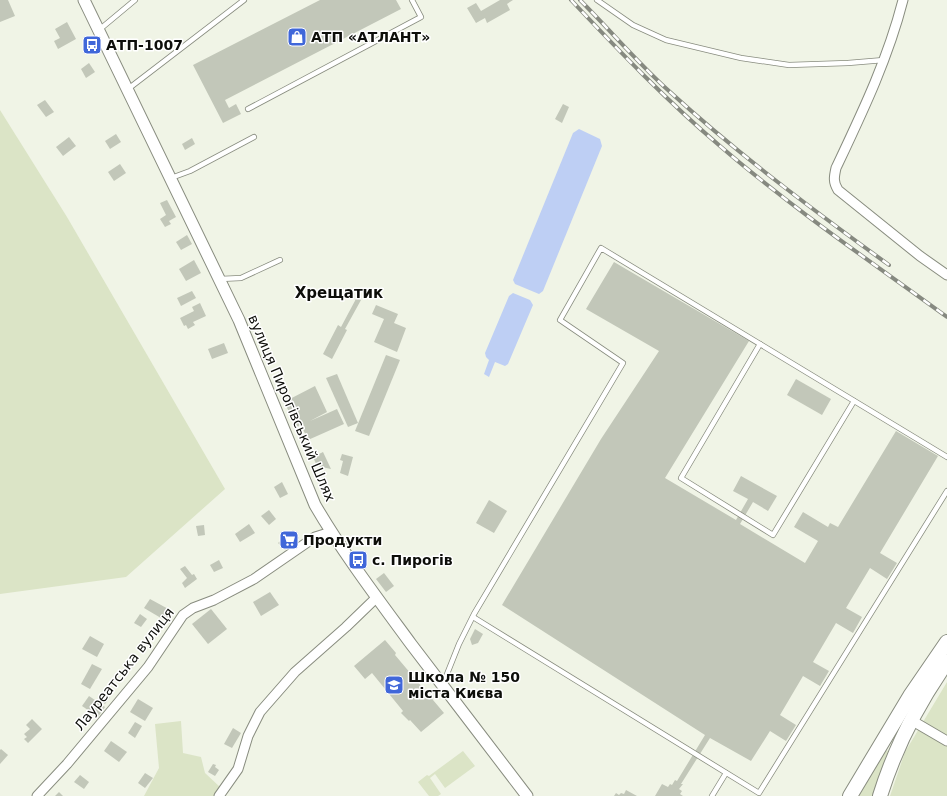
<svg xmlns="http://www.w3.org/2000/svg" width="947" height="796" viewBox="0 0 947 796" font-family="'DejaVu Sans',sans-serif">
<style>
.green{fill:#dbe4c6}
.water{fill:#becff4}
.building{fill:#c2c7b9}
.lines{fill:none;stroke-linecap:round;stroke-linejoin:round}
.service-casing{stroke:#888c7f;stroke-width:6}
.minor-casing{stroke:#888c7f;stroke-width:11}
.tertiary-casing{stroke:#888c7f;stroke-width:13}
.trunk-casing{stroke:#888c7f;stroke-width:16}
.service{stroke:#fff;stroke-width:4.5}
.minor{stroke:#fff;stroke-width:9}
.tertiary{stroke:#fff;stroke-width:11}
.trunk{stroke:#fff;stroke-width:14}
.rail-casing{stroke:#868980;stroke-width:4}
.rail{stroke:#fff;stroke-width:2.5;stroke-dasharray:8;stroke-linecap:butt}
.labels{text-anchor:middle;stroke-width:3;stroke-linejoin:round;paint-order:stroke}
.poi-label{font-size:14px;font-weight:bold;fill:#0d0e0a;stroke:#fff;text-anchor:start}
.street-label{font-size:14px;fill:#0d0e0a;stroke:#fff}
.neighbourhood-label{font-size:15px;font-weight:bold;fill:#0d0e0a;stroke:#fff}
</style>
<rect width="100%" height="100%" fill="#f0f4e6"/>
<g class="green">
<path d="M0,110l67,107 158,272 -99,88 -126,17z"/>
<path d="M947,682v114h-57l15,-44z"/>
<path d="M181,721l2,32 18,4 4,16 16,15 -6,8h-71l15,-28 -4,-44z"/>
<path d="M886,750l2,1 -16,45h-13z"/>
<path d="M463,751l12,15 -30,22 -10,-14 -5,4 11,16 -3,2h-9l-11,-14 9,-7 2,1z"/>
</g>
<g class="water">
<path d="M579,129l21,10 2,7 -59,145 -4,3 -24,-10 -2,-4 60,-147z"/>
<path d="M513,293l17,7 3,5 -25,59 -3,2 -10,-4 -6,15 -5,-3 5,-14 -3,-3 -1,-4 24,-57z"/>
</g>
<g class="building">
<path d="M0,0h8l7,16 -15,6z"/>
<path d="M320,0h76l5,9 -176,91 4,8 7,-4 5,10 -18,9 -30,-58z"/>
<path d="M500,0h13l-6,4 3,6 -23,13 -2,-5 -9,5 -9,-15 9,-5 5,8z"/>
<path d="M67,22l9,17 -18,10 -4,-8 6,-3 -5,-9z"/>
<path d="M89,63l6,9 -9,6 -5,-9z"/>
<path d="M45,100l9,12 -8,5 -9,-12z"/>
<path d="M563,104l6,3 -7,16 -7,-4z"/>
<path d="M116,134l5,8 -11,7 -5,-8z"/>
<path d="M69,137l7,9 -13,10 -7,-9z"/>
<path d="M192,138l3,6 -10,6 -3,-6z"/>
<path d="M120,164l6,9 -12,8 -6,-9z"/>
<path d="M167,200l9,17 -7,4 2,3 -6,3 -5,-8 6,-4 -6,-12z"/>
<path d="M187,235l5,9 -11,6 -5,-8z"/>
<path d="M194,260l7,13 -15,8 -7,-12z"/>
<path d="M614,262l135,79 -84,137 71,42 12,-21 -15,-8 8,-15 36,20 -9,15 -15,-9 -13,22 65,39 13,-22 -24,-14 9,-15 25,15 2,-4 8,4 58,-96 42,25 -58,97 17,10 -10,16 -17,-11 -24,40 16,9 -9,16 -17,-10 -23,39 16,9 -9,15 -17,-10 -23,39 16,10 -10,16 -16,-10 -19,30 -41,-23 -29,46h2l-4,5 3,2 -2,3 3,2h-28l7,-12 6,3 2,-3 2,1 3,-5 2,1 28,-46 -203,-130 99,-166 58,-88 -73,-42z"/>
<path d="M192,291l4,7 -15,8 -4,-8z"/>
<path d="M357,297l4,3 -16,29 2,1 -15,29 -9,-5 15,-29 3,2z"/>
<path d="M200,303l6,13 -13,6 2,3 -7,4 -2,-4 -2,1 -4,-8 14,-7 -2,-4z"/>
<path d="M376,305l22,9 -4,9 12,5 -9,24 -23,-10 10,-23 -12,-5z"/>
<path d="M224,343l4,10 -16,6 -4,-10z"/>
<path d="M386,355l14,5 -31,76 -14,-5z"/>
<path d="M337,374l21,49 -10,4 -22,-49z"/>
<path d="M796,379l35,20 -9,16 -35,-20z"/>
<path d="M315,386l12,26 -17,9 27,-12 7,15 -36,16 -7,-15 -4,2 -13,-25z"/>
<path d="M323,452l8,17 -14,-3 -4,-9z"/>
<path d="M342,454l11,3 -5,19 -8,-3 3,-12 -3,-1z"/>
<path d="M282,482l6,12 -8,4 -6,-11z"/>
<path d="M489,500l18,11 -13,22 -18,-10z"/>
<path d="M269,510l7,9 -7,6 -8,-9z"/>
<path d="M249,524l6,9 -15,9 -5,-8z"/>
<path d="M204,525l1,10 -7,1 -2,-10z"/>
<path d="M293,530l6,8 -14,12 -7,-7z"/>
<path d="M219,560l4,8 -9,4 -4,-7z"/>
<path d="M185,566l7,9 2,-1 3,5 -12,9 -3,-5 5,-5 -7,-9z"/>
<path d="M384,573l10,13 -8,6 -10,-13z"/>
<path d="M270,592l9,13 -18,11 -8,-14z"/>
<path d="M150,599l22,12 -6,10 -22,-13z"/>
<path d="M211,609l16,20 -19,15 -16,-20z"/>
<path d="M140,614l7,5 -6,8 -7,-4z"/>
<path d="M475,629l8,5 -5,9 -6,2 -2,-6z"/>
<path d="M90,636l14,8 -7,13 -15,-8z"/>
<path d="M385,640l11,13 -1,2 49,58 -23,19 -11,-12 -1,1 -8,-8 2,-2 -31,-38 -7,6 -11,-13z"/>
<path d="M92,664l10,5 -12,20 -9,-5z"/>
<path d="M103,692l7,5 -5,7 -7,-5z"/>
<path d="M89,696l16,11 -7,10 -16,-11z"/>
<path d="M138,699l15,9 -8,13 -15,-9z"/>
<path d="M32,719l10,10 -14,14 -4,-4 3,-2 -3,-3 6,-5 -4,-4z"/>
<path d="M135,722l7,4 -7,12 -7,-5z"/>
<path d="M233,728l8,5 -9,15 -8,-4z"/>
<path d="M111,741l16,11 -8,10 -15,-11z"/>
<path d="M1,749l7,6 -8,9v-14z"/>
<path d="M213,764l3,1 -1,2 4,3 -4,6 -7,-4z"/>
<path d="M145,773l8,5 -8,10 -7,-5z"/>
<path d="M80,775l9,7 -5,7 -10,-7z"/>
<path d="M626,790l11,6h-23l2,-3 3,2 2,-2 3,1z"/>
<path d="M59,792l4,4h-8z"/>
</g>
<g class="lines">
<defs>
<g id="service">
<path d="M597,0l36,25 33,15 75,18 48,7 59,-2 36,-3"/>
<path d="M99,30l36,-30"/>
<path d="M128,89l116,-89"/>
<path d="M248,109l173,-92 -9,-17"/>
<path d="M171,178l19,-7 64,-34"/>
<path d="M220,279l21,-1 39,-18"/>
<path d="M760,344l-79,134 92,57 81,-134"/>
<path d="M473,617l286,176 188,-302"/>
<path d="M443,684l16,-40 15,-30 149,-251 -63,-43 41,-72 346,209"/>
<path d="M712,796l14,-23"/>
</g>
<g id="minor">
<path d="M903,0c-15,59 -41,113 -67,168 -2,9 -3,14 2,22l82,66 27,19"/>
<path d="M911,720l36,21"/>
<path d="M37,796l30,-32 81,-97 35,-52 10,-7 21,-8 40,-21 61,-42 16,-5"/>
<path d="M219,796l19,-27 10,-33 12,-24 35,-40 51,-45 30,-29"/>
</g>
<path id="tertiary" d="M84,0l155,320 76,185c28,48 63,94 96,139 39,51 77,101 116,152"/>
<g id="trunk">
<path d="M850,796l60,-100 37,-54"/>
<path d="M880,796c15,-48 38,-93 67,-134"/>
</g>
</defs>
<use href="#service" class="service-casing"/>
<use href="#minor" class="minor-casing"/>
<use href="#tertiary" class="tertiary-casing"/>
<use href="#trunk" class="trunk-casing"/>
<use href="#service" class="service"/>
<use href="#minor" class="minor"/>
<use href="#tertiary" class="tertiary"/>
<use href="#trunk" class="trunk"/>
<defs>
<g id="rail">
<path d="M571,0c48,51 96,101 149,146 72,62 150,115 227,171"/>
<path d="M580,0c30,30 58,63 89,91 69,63 144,119 220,174"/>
</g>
</defs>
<use href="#rail" class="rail-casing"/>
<use href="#rail" class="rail"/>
</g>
<defs>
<symbol id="shop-square" viewBox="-11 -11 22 22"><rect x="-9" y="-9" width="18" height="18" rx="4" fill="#4067d9" stroke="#fff"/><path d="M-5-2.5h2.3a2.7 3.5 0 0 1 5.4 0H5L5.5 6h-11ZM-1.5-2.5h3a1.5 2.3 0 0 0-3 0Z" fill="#fff"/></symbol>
<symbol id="bus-square" viewBox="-11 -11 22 22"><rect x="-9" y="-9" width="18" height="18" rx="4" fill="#4067d9" stroke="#fff"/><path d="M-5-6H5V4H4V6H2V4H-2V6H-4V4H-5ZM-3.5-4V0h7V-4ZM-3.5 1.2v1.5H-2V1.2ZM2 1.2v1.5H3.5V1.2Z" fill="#fff"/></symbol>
<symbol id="supermarket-square" viewBox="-11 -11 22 22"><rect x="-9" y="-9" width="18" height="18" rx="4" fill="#4067d9" stroke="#fff"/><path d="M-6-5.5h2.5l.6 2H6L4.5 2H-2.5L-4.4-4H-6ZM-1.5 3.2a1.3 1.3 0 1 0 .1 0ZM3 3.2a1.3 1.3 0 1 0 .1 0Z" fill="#fff"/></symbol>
<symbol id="school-square" viewBox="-11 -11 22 22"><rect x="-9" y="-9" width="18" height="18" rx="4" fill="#4067d9" stroke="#fff"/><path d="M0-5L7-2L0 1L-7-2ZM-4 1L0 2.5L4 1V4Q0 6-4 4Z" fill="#fff"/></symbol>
</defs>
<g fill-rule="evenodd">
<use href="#shop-square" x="286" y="26" width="22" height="22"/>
<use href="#bus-square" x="81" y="34" width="22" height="22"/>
<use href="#supermarket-square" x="278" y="529" width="22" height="22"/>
<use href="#bus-square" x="347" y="549" width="22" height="22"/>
<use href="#school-square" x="383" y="674" width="22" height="22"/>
</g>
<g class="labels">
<g class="poi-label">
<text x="311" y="42">АТП «АТЛАНТ»</text>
<text x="106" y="50">АТП-1007</text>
<text x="303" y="545">Продукти</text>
<text x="372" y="565">с. Пирогів</text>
<text x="408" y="682">Школа № 150<tspan x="408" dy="16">міста Києва</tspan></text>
</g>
<g class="street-label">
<text transform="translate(292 408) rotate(67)" y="5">вулиця Пирогівський Шлях</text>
<text transform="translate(124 669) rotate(-52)" y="5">Лауреатська вулиця</text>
</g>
<g class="neighbourhood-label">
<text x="339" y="298">Хрещатик</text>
</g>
</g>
</svg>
